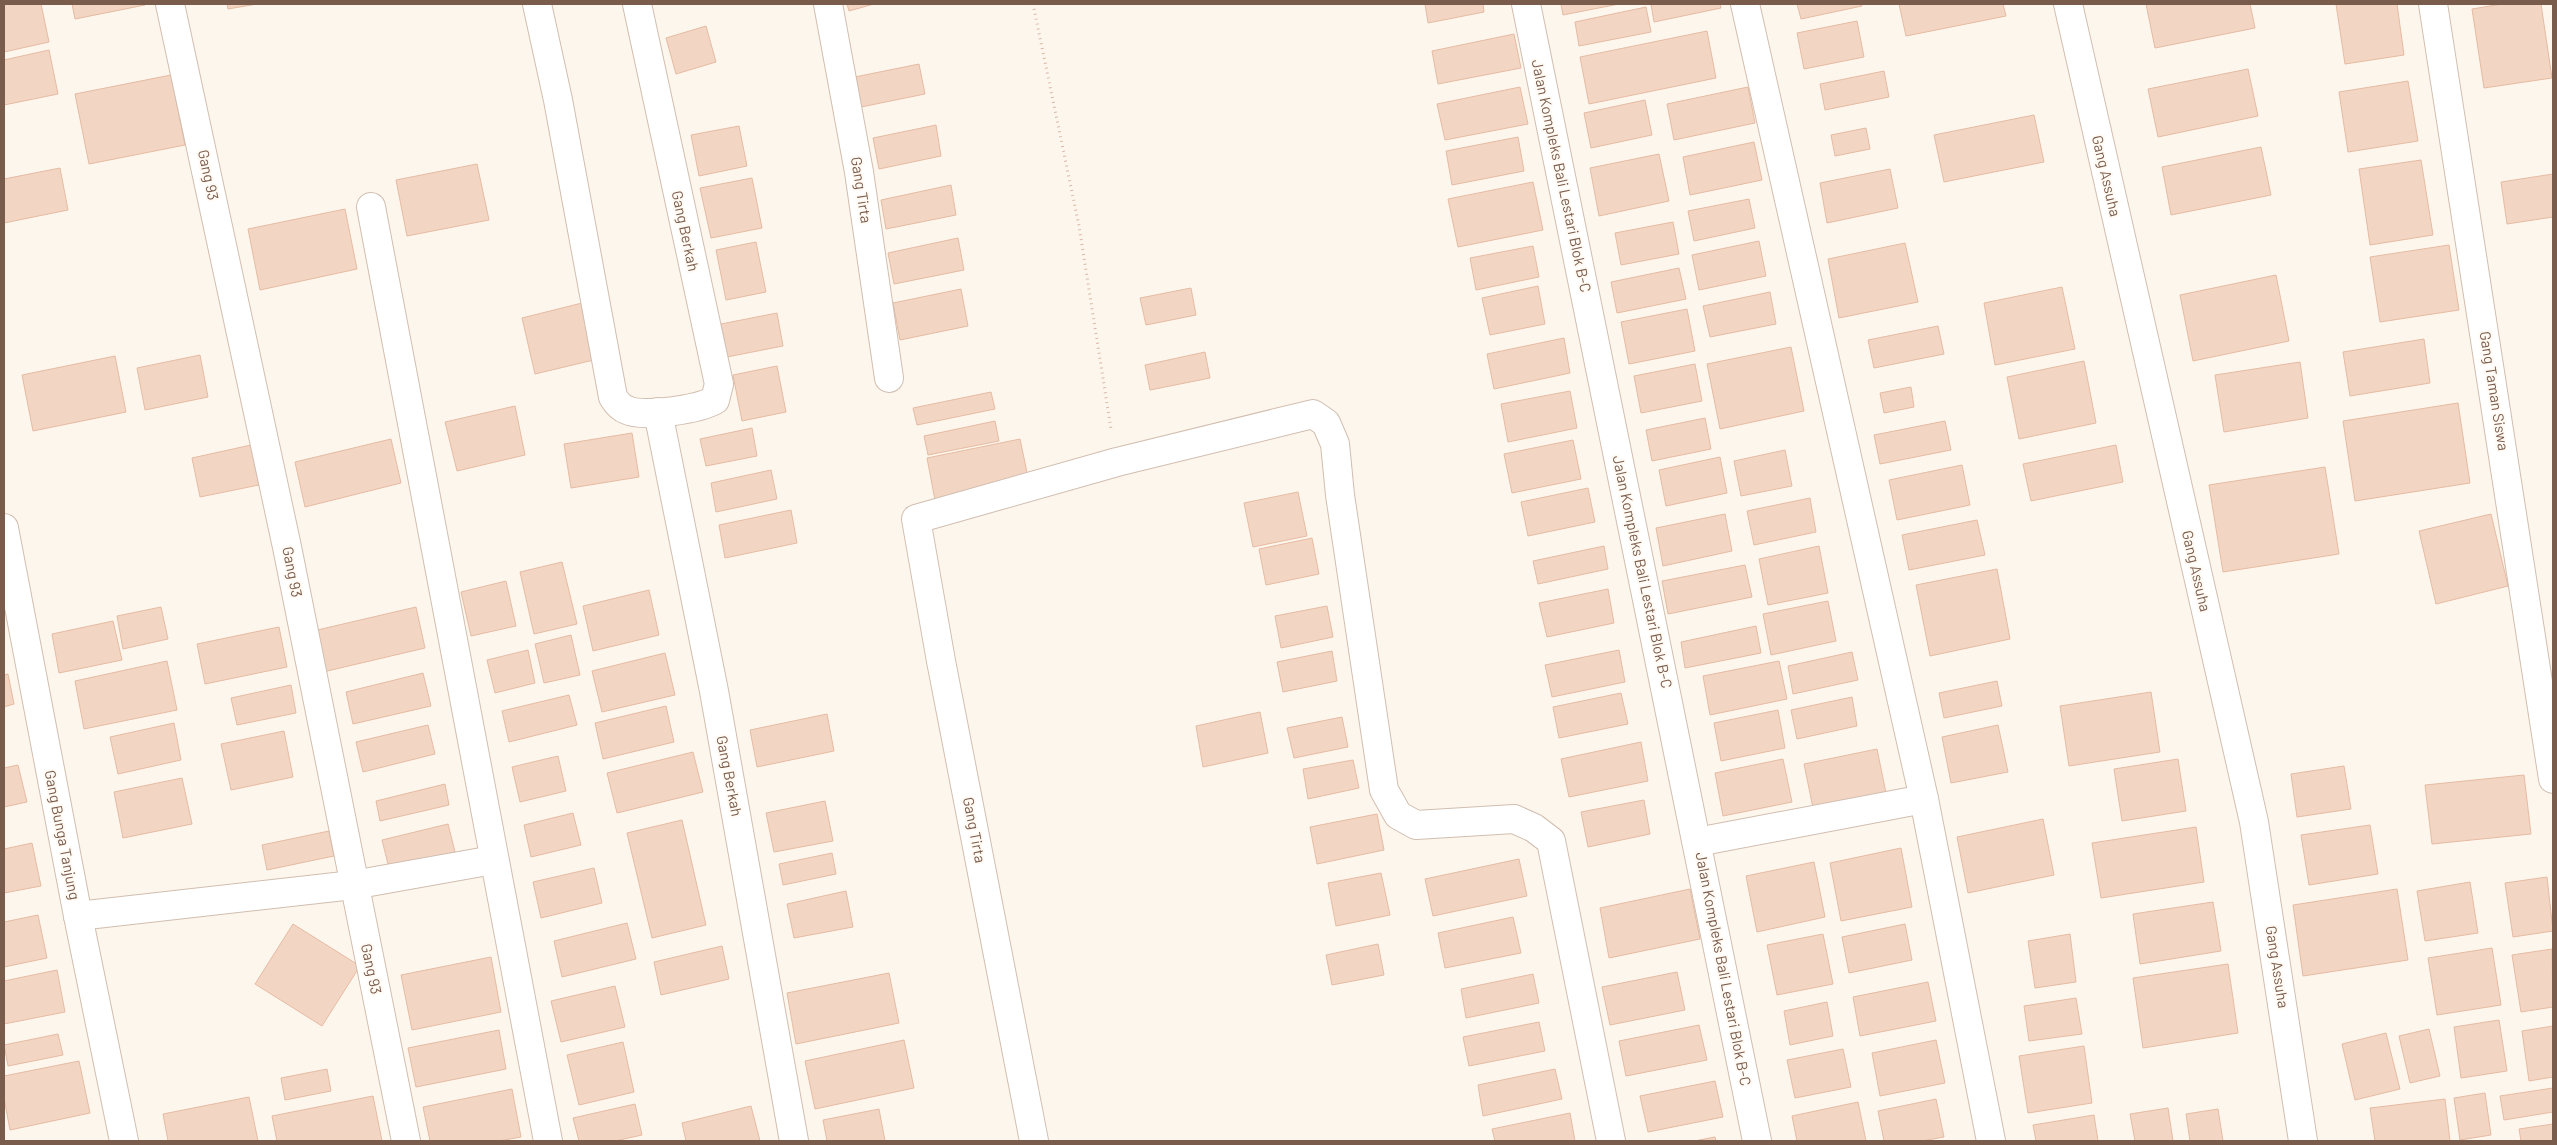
<svg xmlns="http://www.w3.org/2000/svg" width="2557" height="1145" viewBox="0 0 2557 1145" font-family="Barlow,sans-serif">
<style>
.building{fill:#f3d5c3;stroke:#e6bba3}
.lines{fill:none;stroke-linecap:round;stroke-linejoin:round}
.minor-casing{stroke:#d1beb0;stroke-width:30}
.path{stroke:#d9b8a5;stroke-width:3;stroke-dasharray:1 4;stroke-linecap:butt}
.minor{stroke:#fff;stroke-width:28}
.labels{text-anchor:middle;stroke-width:4;stroke-linejoin:round;paint-order:stroke}
.street-label{font-size:15px;fill:#7a5c4d;stroke:#fffaf3}
</style>
<rect width="100%" height="100%" fill="#fdf6ec"/>
<g class="building">
<path d="M4,4h37l8,38 -45,10z"/>
<path d="M72,4h73v1l-70,14z"/>
<path d="M227,4h30l-29,5z"/>
<path d="M847,4h27l-25,7z"/>
<path d="M1425,4h58l1,8 -56,11z"/>
<path d="M1561,4h58l-56,11z"/>
<path d="M1651,4h69l1,4 -67,14z"/>
<path d="M1797,4h64l1,2 -61,13z"/>
<path d="M1899,4h104l3,12 -100,20z"/>
<path d="M2146,4h104l5,24 -100,20z"/>
<path d="M2336,4h61l7,51 -59,9z"/>
<path d="M2502,4h39l11,74 -68,10 -12,-79z"/>
<path d="M1646,7l5,25 -72,14 -4,-24z"/>
<path d="M1857,21l7,36 -60,12 -7,-36z"/>
<path d="M706,26l10,36 -40,12 -10,-36z"/>
<path d="M1707,31l9,47 -127,26 -9,-47z"/>
<path d="M1514,34l7,34 -83,16 -6,-33z"/>
<path d="M49,50l9,44 -54,11v-45z"/>
<path d="M919,64l6,30 -69,14 -6,-30z"/>
<path d="M2248,69l10,47 -100,21 -10,-48z"/>
<path d="M1884,71l5,26 -64,13 -5,-26z"/>
<path d="M171,75l14,70 -96,19 -14,-70z"/>
<path d="M2408,81l10,60 -70,11 -9,-60z"/>
<path d="M1520,87l8,37 -83,16 -8,-36z"/>
<path d="M1748,87l7,36 -81,17 -7,-36z"/>
<path d="M1645,100l7,35 -61,13 -7,-35z"/>
<path d="M2034,115l10,47 -100,20 -10,-47z"/>
<path d="M936,125l5,31 -62,13 -6,-31z"/>
<path d="M739,126l8,40 -48,10 -8,-41z"/>
<path d="M1866,128l4,21 -35,7 -4,-21z"/>
<path d="M1518,137l6,34 -72,14 -6,-34z"/>
<path d="M1754,142l8,38 -72,15 -7,-38z"/>
<path d="M2261,147l10,48 -100,20 -9,-48z"/>
<path d="M1659,154l10,47 -70,15 -9,-48z"/>
<path d="M2421,160l12,75 -63,10 -11,-76z"/>
<path d="M477,164l12,56 -82,16 -11,-56z"/>
<path d="M60,168l8,42 -64,13v-44z"/>
<path d="M1890,169l8,39 -71,15 -7,-40z"/>
<path d="M2553,174v43l-46,7 -6,-42z"/>
<path d="M752,178l10,50 -51,10 -11,-50z"/>
<path d="M1533,182l10,48 -85,17 -10,-48z"/>
<path d="M951,185l5,30 -70,14 -5,-29z"/>
<path d="M1749,199l6,29 -61,13 -6,-30z"/>
<path d="M345,209l12,60 -97,21 -12,-61z"/>
<path d="M1673,222l6,32 -58,11 -6,-32z"/>
<path d="M958,238l6,32 -70,14 -6,-31z"/>
<path d="M1759,241l7,35 -67,14 -7,-35z"/>
<path d="M756,242l10,50 -40,8 -10,-50z"/>
<path d="M1905,243l13,59 -79,16 -11,-59z"/>
<path d="M2449,245l10,65 -79,12 -10,-65z"/>
<path d="M1533,246l6,31 -63,13 -6,-32z"/>
<path d="M1679,268l7,31 -69,14 -6,-31z"/>
<path d="M2276,275l13,66 -96,20 -13,-66z"/>
<path d="M1538,286l7,38 -55,11 -8,-37z"/>
<path d="M2062,287l13,62 -80,16 -11,-62z"/>
<path d="M1191,288l5,27 -50,10 -6,-27z"/>
<path d="M961,289l7,37 -68,14 -7,-37z"/>
<path d="M1770,292l6,32 -66,13 -7,-31z"/>
<path d="M590,301l12,57 -67,16 -13,-56z"/>
<path d="M1687,309l8,42 -66,13 -8,-42z"/>
<path d="M777,313l6,33 -56,11 -6,-33z"/>
<path d="M1938,326l6,28 -70,14 -6,-28z"/>
<path d="M1564,338l6,35 -76,16 -7,-35z"/>
<path d="M2424,339l6,44 -80,13 -7,-44z"/>
<path d="M1791,347l13,64 -84,18 -13,-65z"/>
<path d="M1205,352l5,26 -60,12 -5,-25z"/>
<path d="M200,355l8,42 -63,13 -8,-42z"/>
<path d="M115,356l11,56 -93,19 -11,-56z"/>
<path d="M2084,361l12,62 -77,16 -12,-62z"/>
<path d="M2300,362l8,56 -84,14 -9,-57z"/>
<path d="M1695,364l7,37 -61,12 -7,-37z"/>
<path d="M777,366l9,46 -44,9 -9,-46z"/>
<path d="M1911,387l3,20 -30,6 -4,-20z"/>
<path d="M1570,391l7,37 -69,14 -7,-38z"/>
<path d="M991,392l4,17 -78,16 -4,-17z"/>
<path d="M2458,403l12,80 -115,18 -12,-80z"/>
<path d="M515,406l10,49 -68,16 -12,-49z"/>
<path d="M1705,418l6,31 -59,12 -6,-31z"/>
<path d="M995,421l4,20 -71,14 -4,-19z"/>
<path d="M1945,421l6,29 -71,14 -6,-29z"/>
<path d="M752,428l5,28 -51,10 -6,-27z"/>
<path d="M632,433l7,44 -68,11 -7,-44z"/>
<path d="M391,439l10,44 -96,24 -10,-45z"/>
<path d="M1020,439l9,43 -94,18 -8,-42z"/>
<path d="M1573,440l8,39 -69,14 -8,-39z"/>
<path d="M251,445l8,40 -59,12 -8,-39z"/>
<path d="M2116,445l7,37 -92,19 -8,-37z"/>
<path d="M1785,450l7,36 -51,10 -7,-35z"/>
<path d="M1720,457l7,36 -61,13 -7,-36z"/>
<path d="M1962,465l8,40 -73,15 -8,-40z"/>
<path d="M2325,467l14,87 -116,18 -14,-87z"/>
<path d="M771,470l6,29 -61,13 -5,-29z"/>
<path d="M1588,488l7,34 -67,14 -7,-34z"/>
<path d="M1298,492l9,44 -54,11 -9,-44z"/>
<path d="M1810,498l6,34 -62,13 -7,-34z"/>
<path d="M791,510l6,33 -72,15 -6,-33z"/>
<path d="M1725,514l7,37 -69,15 -7,-38z"/>
<path d="M2491,514l17,72 -72,18 -17,-73z"/>
<path d="M1977,520l8,35 -76,15 -7,-35z"/>
<path d="M1312,538l7,36 -53,11 -7,-36z"/>
<path d="M1604,546l4,23 -70,15 -5,-23z"/>
<path d="M1819,546l9,47 -60,12 -9,-46z"/>
<path d="M562,562l15,62 -43,10 -14,-62z"/>
<path d="M1745,565l7,32 -84,17 -6,-33z"/>
<path d="M1997,569l13,70 -80,17 -14,-71z"/>
<path d="M506,581l10,45 -45,10 -10,-44z"/>
<path d="M1608,589l6,34 -67,14 -8,-34z"/>
<path d="M649,590l10,45 -66,16 -10,-45z"/>
<path d="M1828,601l8,40 -65,14 -8,-41z"/>
<path d="M1327,606l6,31 -52,11 -6,-32z"/>
<path d="M161,607l7,32 -45,10 -6,-33z"/>
<path d="M416,607l9,41 -102,24 -10,-41z"/>
<path d="M113,621l9,39 -63,13 -7,-39z"/>
<path d="M1756,626l5,27 -76,15 -4,-26z"/>
<path d="M279,627l8,40 -82,17 -8,-40z"/>
<path d="M571,635l9,40 -36,8 -9,-39z"/>
<path d="M528,650l7,33 -40,10 -8,-33z"/>
<path d="M1619,650l6,32 -73,15 -7,-32z"/>
<path d="M1332,651l5,30 -54,11 -6,-30z"/>
<path d="M1852,652l6,28 -65,14 -5,-28z"/>
<path d="M665,653l10,42 -73,17 -10,-41z"/>
<path d="M167,661l10,49 -93,19 -9,-48z"/>
<path d="M1779,661l8,38 -77,16 -7,-39z"/>
<path d="M423,673l8,33 -78,18 -7,-32z"/>
<path d="M8,674l6,30 -10,3v-32z"/>
<path d="M1997,681l5,25 -58,12 -5,-25z"/>
<path d="M291,685l5,28 -59,12 -6,-27z"/>
<path d="M2151,692l9,60 -91,14 -9,-60z"/>
<path d="M1621,693l7,31 -69,14 -6,-31z"/>
<path d="M569,695l8,30 -68,17 -7,-31z"/>
<path d="M1852,697l5,29 -60,13 -6,-29z"/>
<path d="M666,706l8,36 -71,17 -8,-36z"/>
<path d="M1778,710l7,38 -64,13 -7,-38z"/>
<path d="M1260,712l8,41 -65,14 -7,-41z"/>
<path d="M827,714l7,37 -77,16 -7,-37z"/>
<path d="M1342,717l6,30 -54,11 -7,-30z"/>
<path d="M174,723l7,37 -63,14 -8,-37z"/>
<path d="M428,725l7,29 -72,18 -7,-30z"/>
<path d="M1998,725l10,47 -57,11 -9,-46z"/>
<path d="M284,731l9,46 -62,13 -10,-46z"/>
<path d="M1641,742l7,39 -79,16 -8,-38z"/>
<path d="M1877,749l9,44 -73,15 -9,-44z"/>
<path d="M693,752l10,40 -86,21 -10,-40z"/>
<path d="M558,756l8,35 -46,11 -8,-35z"/>
<path d="M1783,759l9,43 -69,14 -8,-43z"/>
<path d="M2178,759l8,52 -64,10 -8,-52z"/>
<path d="M1353,760l6,28 -51,11 -5,-30z"/>
<path d="M18,765l9,37 -23,5v-39z"/>
<path d="M2344,766l7,43 -54,8 -6,-43z"/>
<path d="M2524,775l7,59 -99,10 -7,-59z"/>
<path d="M182,778l10,46 -69,14 -9,-46z"/>
<path d="M445,784l4,21 -69,16 -4,-20z"/>
<path d="M1644,800l6,34 -62,13 -7,-35z"/>
<path d="M825,801l8,40 -59,11 -8,-39z"/>
<path d="M573,813l8,32 -50,12 -7,-32z"/>
<path d="M1377,814l7,36 -67,14 -7,-37z"/>
<path d="M2043,819l11,56 -86,18 -11,-56z"/>
<path d="M682,820l24,105 -54,13 -25,-105z"/>
<path d="M448,824l7,28 -66,16 -7,-28z"/>
<path d="M2370,825l8,49 -69,11 -8,-50z"/>
<path d="M2196,827l8,55 -103,16 -9,-55z"/>
<path d="M329,831l5,25 -67,14 -5,-25z"/>
<path d="M32,843l9,43 -37,7v-44z"/>
<path d="M1901,848l11,59 -71,14 -11,-58z"/>
<path d="M832,853l4,21 -53,11 -4,-21z"/>
<path d="M1519,859l8,37 -94,20 -8,-37z"/>
<path d="M1814,862l11,55 -68,15 -11,-56z"/>
<path d="M594,868l8,35 -61,15 -8,-36z"/>
<path d="M1381,873l9,42 -54,11 -8,-43z"/>
<path d="M2547,877l6,54 -40,6 -8,-54z"/>
<path d="M2470,882l8,51 -53,8 -8,-50z"/>
<path d="M1690,889l10,50 -91,19 -9,-50z"/>
<path d="M2397,889l11,71 -105,16 -10,-71z"/>
<path d="M846,891l7,36 -59,11 -7,-34z"/>
<path d="M2213,902l8,49 -81,13 -7,-50z"/>
<path d="M38,915l9,43 -43,9v-45z"/>
<path d="M1513,917l8,36 -76,15 -7,-35z"/>
<path d="M627,923l9,36 -74,18 -8,-36z"/>
<path d="M293,924l67,42 -38,60 -67,-42z"/>
<path d="M1905,924l7,36 -63,13 -7,-36z"/>
<path d="M1823,934l10,50 -56,11 -10,-50z"/>
<path d="M2070,934l6,48 -41,6 -7,-47z"/>
<path d="M1378,944l6,31 -52,10 -6,-30z"/>
<path d="M722,946l7,33 -68,16 -7,-33z"/>
<path d="M2492,948l9,57 -64,10 -9,-57z"/>
<path d="M2552,949l1,58 -32,5 -9,-57z"/>
<path d="M491,957l10,55 -89,18 -11,-55z"/>
<path d="M2228,964l10,69 -95,15 -10,-70z"/>
<path d="M57,970l8,42 -61,12v-43z"/>
<path d="M1677,972l8,38 -75,15 -8,-38z"/>
<path d="M889,973l10,50 -103,21 -9,-51z"/>
<path d="M1533,974l6,29 -73,15 -5,-29z"/>
<path d="M1928,982l8,39 -76,15 -7,-39z"/>
<path d="M615,986l10,41 -64,15 -10,-41z"/>
<path d="M2076,998l6,36 -53,7 -5,-35z"/>
<path d="M1827,1002l6,34 -43,9 -6,-34z"/>
<path d="M2499,1020l8,51 -46,7 -7,-51z"/>
<path d="M1539,1022l6,29 -76,15 -6,-29z"/>
<path d="M1699,1025l8,35 -81,16 -7,-35z"/>
<path d="M2553,1026v51l-24,4 -7,-50z"/>
<path d="M2429,1029l11,47 -30,7 -11,-47z"/>
<path d="M499,1030l7,39 -90,18 -8,-39z"/>
<path d="M2386,1033l14,56 -45,11 -13,-56z"/>
<path d="M58,1034l5,21 -55,11 -4,-21z"/>
<path d="M904,1040l10,48 -99,21 -10,-48z"/>
<path d="M1936,1040l9,43 -65,13 -8,-43z"/>
<path d="M623,1042l11,50 -55,13 -12,-50z"/>
<path d="M2084,1046l8,57 -64,10 -9,-57z"/>
<path d="M1843,1049l8,38 -56,11 -8,-38z"/>
<path d="M79,1061l11,52 -80,17 -6,-32v-22z"/>
<path d="M327,1069l4,22 -46,9 -4,-22z"/>
<path d="M1555,1069l7,30 -79,17 -5,-31z"/>
<path d="M1715,1081l8,36 -75,15 -8,-36z"/>
<path d="M2553,1088v24l-49,8 -4,-24z"/>
<path d="M512,1089l9,48 -22,4h-69l-7,-34z"/>
<path d="M2485,1093l6,42 -31,5 -6,-42z"/>
<path d="M373,1096l9,45h-105l-5,-25z"/>
<path d="M249,1097l9,44h-90l-5,-27z"/>
<path d="M1936,1099l8,38 -22,4h-38l-6,-30z"/>
<path d="M2445,1099l5,42h-75l-5,-33z"/>
<path d="M1858,1102l8,39h-69l-5,-25z"/>
<path d="M635,1104l7,31 -27,6h-36l-6,-23z"/>
<path d="M751,1106l9,35h-74l-4,-18z"/>
<path d="M2168,1108l5,33h-38l-5,-27z"/>
<path d="M879,1109l6,32h-58l-4,-21z"/>
<path d="M2218,1109l5,32h-33l-4,-27z"/>
<path d="M1570,1113l5,28h-80l-3,-12z"/>
<path d="M2094,1115l4,26h-62l-3,-16z"/>
<path d="M2553,1124v17h-32l-2,-12z"/>
<path d="M1715,1137l1,4h-22z"/>
</g>
<g class="lines">
<defs>
<g id="minor">
<path d="M170,4l117,543 119,594"/>
<path d="M537,4l21,96 55,297c3,5 8,11 14,13 17,8 72,-1 88,-10l4,-16 -82,-380"/>
<path d="M828,4l31,168 30,206"/>
<path d="M1526,4l231,1137"/>
<path d="M1745,4l179,795 67,342"/>
<path d="M2068,4l186,818 49,319"/>
<path d="M2433,4l120,775"/>
<path d="M371,207l177,934"/>
<path d="M658,412l56,279 80,450"/>
<path d="M4,528l74,388 46,225"/>
<path d="M1697,842l227,-43"/>
<path d="M78,916l275,-31 140,-25"/>
<path d="M1034,1141l-93,-480 -25,-142 201,-57 196,-48 13,9 9,21 5,51 44,295 14,25 18,10 98,-6 20,9 17,13 60,300"/>
</g>
</defs>
<use href="#minor" class="minor-casing"/>
<path class="path" d="M1033,4l46,222 32,203"/>
<use href="#minor" class="minor"/>
</g>
<g class="labels">
<g class="street-label">
<text transform="translate(208 175) rotate(78)" y="5">Gang 93</text>
<text transform="translate(1561 176) rotate(78)" y="5">Jalan Kompleks Bali Lestari Blok B-C</text>
<text transform="translate(2106 176) rotate(77)" y="5">Gang Assuha</text>
<text transform="translate(861 190) rotate(81)" y="5">Gang Tirta</text>
<text transform="translate(685 231) rotate(78)" y="5">Gang Berkah</text>
<text transform="translate(2494 391) rotate(81)" y="5">Gang Taman Siswa</text>
<text transform="translate(2196 571) rotate(77)" y="5">Gang Assuha</text>
<text transform="translate(292 572) rotate(79)" y="5">Gang 93</text>
<text transform="translate(1642 572) rotate(78)" y="5">Jalan Kompleks Bali Lestari Blok B-C</text>
<text transform="translate(729 776) rotate(79)" y="5">Gang Berkah</text>
<text transform="translate(974 830) rotate(79)" y="5">Gang Tirta</text>
<text transform="translate(62 835) rotate(79)" y="5">Gang Bunga Tanjung</text>
<text transform="translate(2277 967) rotate(81)" y="5">Gang Assuha</text>
<text transform="translate(371 969) rotate(78)" y="5">Gang 93</text>
<text transform="translate(1723 969) rotate(79)" y="5">Jalan Kompleks Bali Lestari Blok B-C</text>
</g>
</g>
<rect width="2557" height="1145" fill="none" stroke="#7a5c4d" stroke-width="10"/>
</svg>
